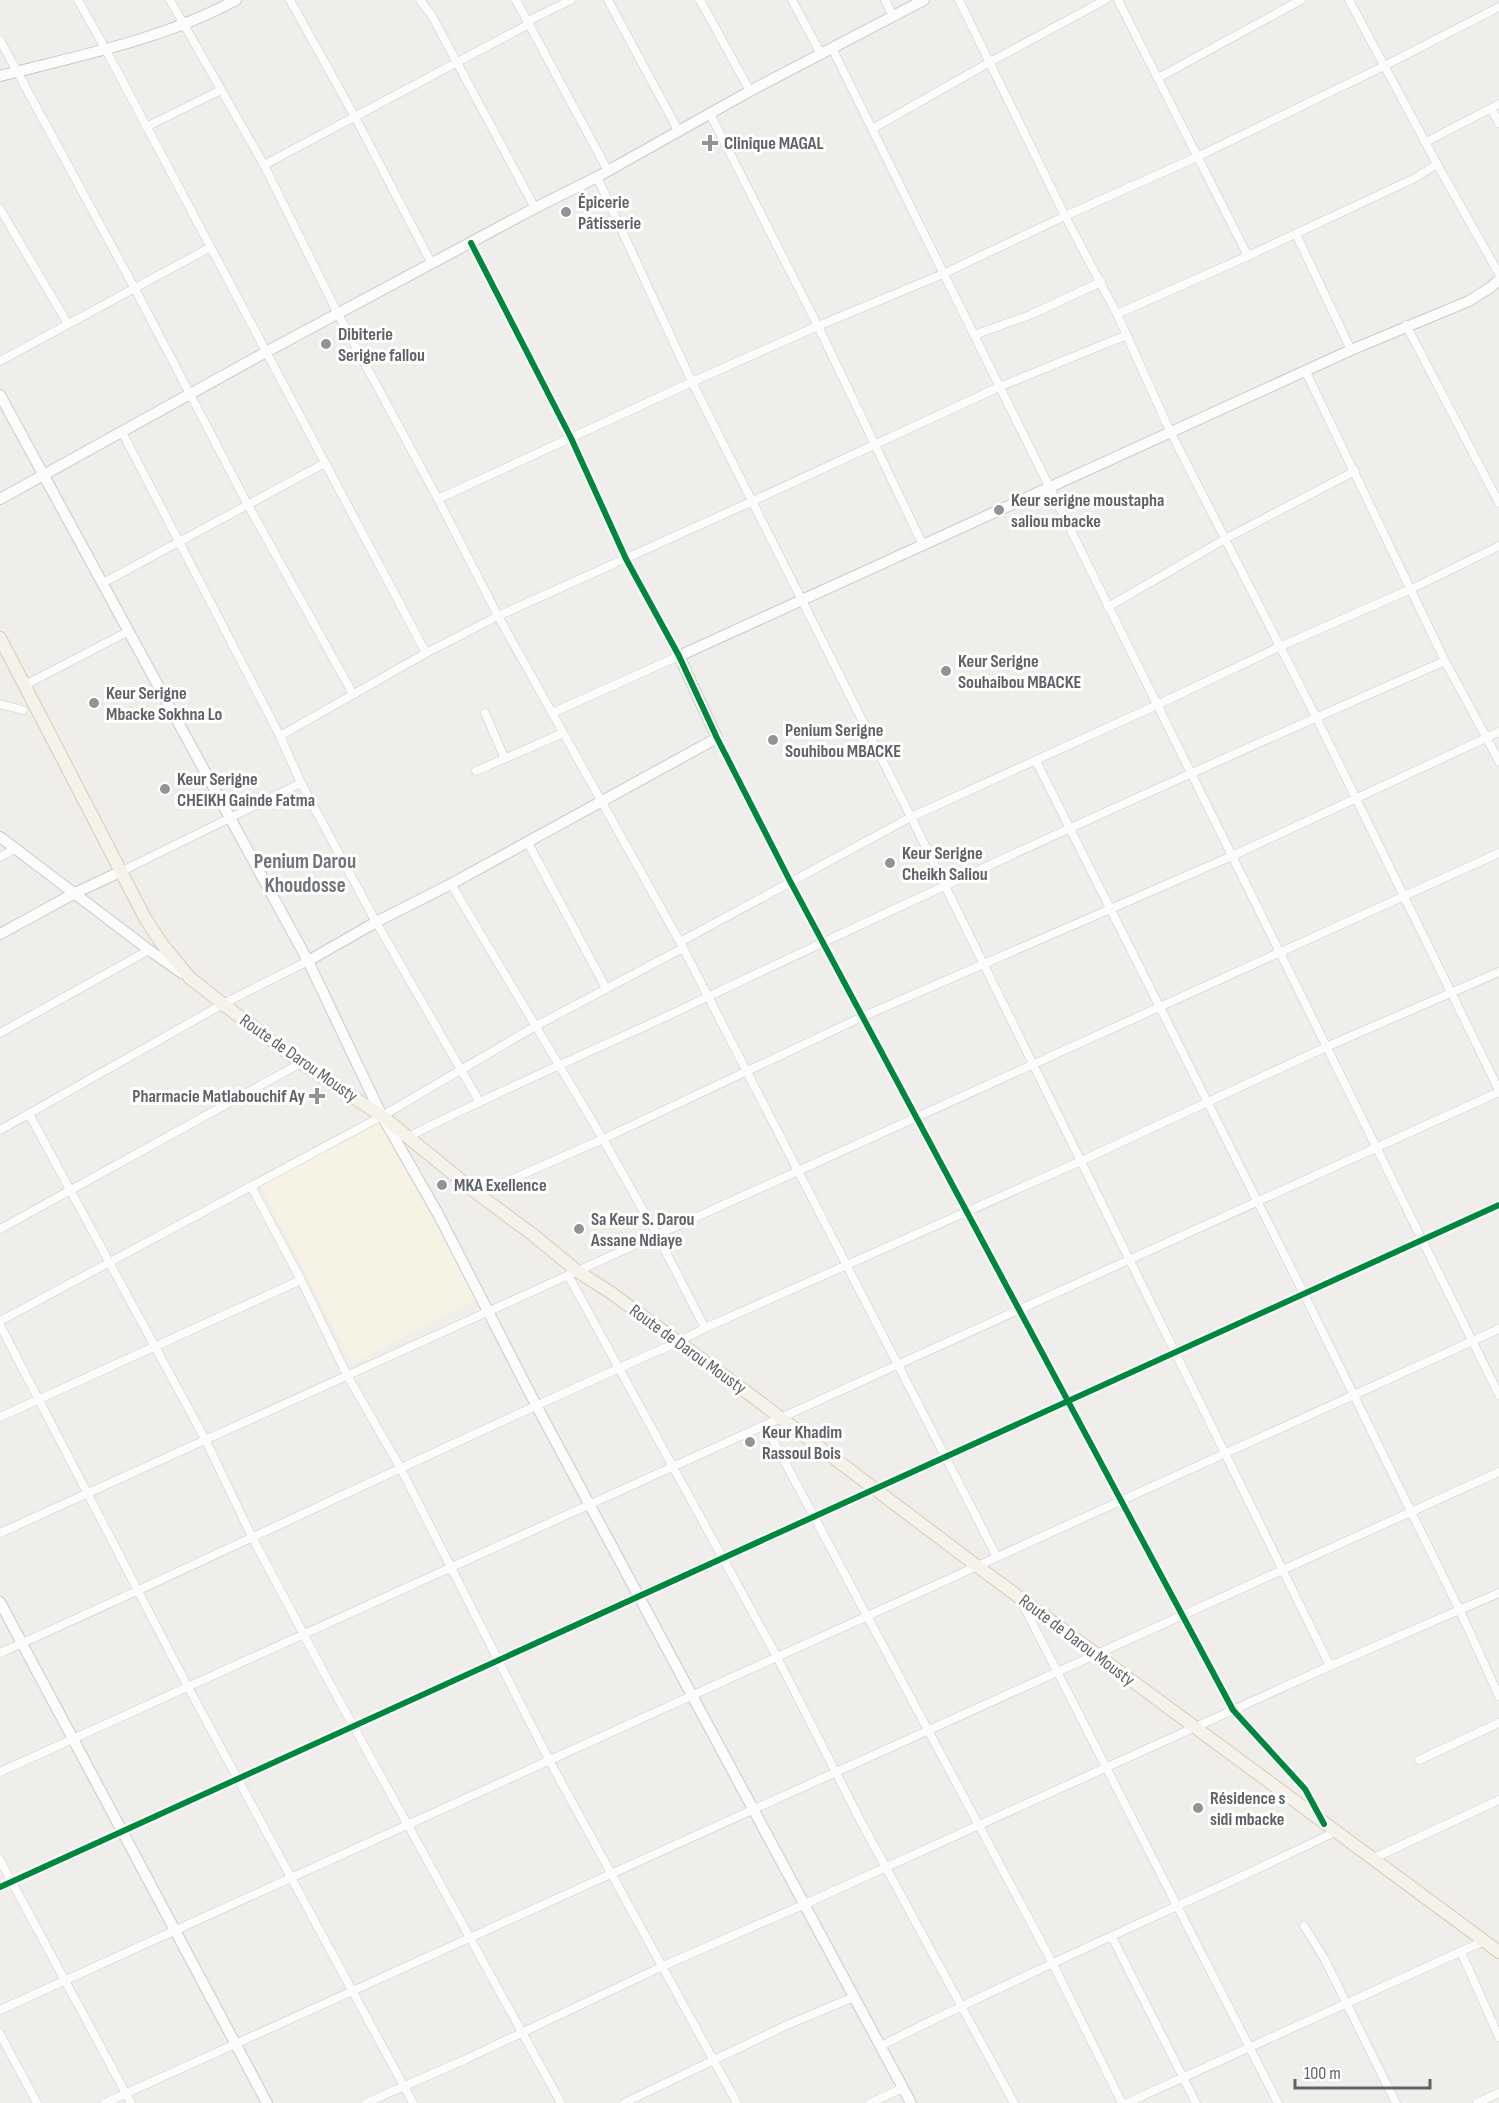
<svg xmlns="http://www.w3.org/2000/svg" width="1499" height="2103" viewBox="0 0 1499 2103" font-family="'Sofia Sans Condensed',sans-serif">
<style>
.commercial{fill:#f7f3e4}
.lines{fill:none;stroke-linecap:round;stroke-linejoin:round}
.street-casing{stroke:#cbcccc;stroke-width:9}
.secondary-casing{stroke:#cacacb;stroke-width:12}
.primary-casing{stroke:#d7ceb8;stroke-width:14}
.street{stroke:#fdfcfc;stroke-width:8}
.secondary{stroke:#fdfcfc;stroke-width:10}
.primary{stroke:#f4f2e9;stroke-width:12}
.cycleway-casing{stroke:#fff;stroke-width:10}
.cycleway{stroke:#00873e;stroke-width:6}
.poi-dot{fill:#919496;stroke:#fff;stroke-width:2}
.labels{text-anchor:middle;stroke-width:6;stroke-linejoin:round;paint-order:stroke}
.poi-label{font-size:18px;font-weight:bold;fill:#5f6368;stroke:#fff;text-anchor:start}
.street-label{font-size:18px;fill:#5f6368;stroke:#fff}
.quarter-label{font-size:21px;font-weight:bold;fill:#70757a;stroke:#fff}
</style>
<rect width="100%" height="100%" fill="#efeeea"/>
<path class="commercial" d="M384,1119l94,180 -125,65 -94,-180z"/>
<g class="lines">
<defs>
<g id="street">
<path d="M78,0l28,50 320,603"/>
<path d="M170,0l94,165 74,149 100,185 60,117 182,326 317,615"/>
<path d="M290,0l65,117 77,147"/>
<path d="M420,0l12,16 103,192"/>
<path d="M516,0l92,171"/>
<path d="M608,0l71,132"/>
<path d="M700,0l50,91"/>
<path d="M792,0l29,54"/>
<path d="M885,0l8,16"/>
<path d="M959,0l106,216 52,98 53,117 146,286 183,373"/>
<path d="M1118,0l130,256"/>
<path d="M1349,0l88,164 62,110"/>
<path d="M528,21l43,-21"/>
<path d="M0,40l135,249 113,216 105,189"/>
<path d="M832,48l667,1347"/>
<path d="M1158,78l143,-78"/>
<path d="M1491,108l8,15"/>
<path d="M710,114l108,212 105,219"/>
<path d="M146,127l75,-37"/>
<path d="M872,129l118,-67 115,-62"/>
<path d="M1426,142l73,-38"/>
<path d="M264,165l265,-141"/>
<path d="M597,177l95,205 219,435 419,849"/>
<path d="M0,209l68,115"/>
<path d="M1296,234l55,116"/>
<path d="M471,243l100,195 55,121 53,97 -127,57"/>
<path d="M1117,314l131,-58 167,-78 22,-14"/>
<path d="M1406,325l93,178"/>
<path d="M974,335l56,-20 71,-33"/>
<path d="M0,361l209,-113"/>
<path d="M1305,370l140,291 54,100"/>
<path d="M122,432l158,304 21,47 75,139 103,179"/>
<path d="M438,499l254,-117 126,-56 125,-52 122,-58 132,-59 187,-91 115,-59"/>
<path d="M103,583l222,-120"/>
<path d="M1108,607l117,-68 130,-68"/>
<path d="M25,685l104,-54"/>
<path d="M0,704l23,6"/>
<path d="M485,713l20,46"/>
<path d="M280,736l146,-83 72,-37 255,-115 246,-114 128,-52"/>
<path d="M717,738l73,143 443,829 72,79 15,28"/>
<path d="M1036,761l268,533 156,317 39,85"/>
<path d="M476,771l87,-38"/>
<path d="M527,841l79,147"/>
<path d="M0,857l16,-9"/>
<path d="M122,871l179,-88"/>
<path d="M451,884l152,255 54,96 48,93"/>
<path d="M680,942l231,-125 246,-112 122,-58 132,-58 88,-43"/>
<path d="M0,1033l149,-83"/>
<path d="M29,1114l176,325 47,98 77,145 232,421"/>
<path d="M0,1130l223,-126 85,-43"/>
<path d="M408,1137c88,-45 180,-84 270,-126 254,-121 510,-238 767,-350"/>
<path d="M251,1186l50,94 46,95 53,92 149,293 188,343"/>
<path d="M478,1194l125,-55 259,-122 370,-161 267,-124"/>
<path d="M0,1229l301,-166"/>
<path d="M568,1275l209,382 82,161 155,285"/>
<path d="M0,1321l382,-205 152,-89 149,-79"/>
<path d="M0,1325l188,362 225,416"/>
<path d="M0,1417l301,-137"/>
<path d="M765,1425l288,539 69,139"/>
<path d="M0,1533l1499,-680"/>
<path d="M1021,1601l257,502"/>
<path d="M0,1653c227,-101 450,-211 678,-311l27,-14 376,-167 245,-114 173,-75"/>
<path d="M1419,1760l80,-37"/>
<path d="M0,1772l1499,-680"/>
<path d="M1372,1859l127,-59"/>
<path d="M0,1860l131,243"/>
<path d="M0,1887l1499,-682"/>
<path d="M1304,1926l20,32 72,145"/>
<path d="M1112,1937l84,166"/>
<path d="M1461,1952l38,85"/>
<path d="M0,2010l1499,-681"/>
<path d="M0,2034l37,69"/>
<path d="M881,2046c149,-76 304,-141 454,-214"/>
<path d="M105,2103l1394,-631"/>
<path d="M366,2103l98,-43 199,-94 142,-62 525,-238 169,-73"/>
<path d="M624,2103l163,-78 67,-28"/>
<path d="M870,2103l33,-15"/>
<path d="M1127,2103l357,-162"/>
<path d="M1477,2103l22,-10"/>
</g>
<g id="secondary">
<path d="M0,76c81,-21 162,-36 236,-76"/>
<path d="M0,395l308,566 74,155 56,98 98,191 375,698"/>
<path d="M0,499l266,-147 269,-144 62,-31 153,-86 174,-91"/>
<path d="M0,837l149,113 33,23"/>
<path d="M0,934l75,-41 47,-22"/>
<path d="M308,961l68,-39 75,-38 266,-146 -38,-82 672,-306 118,-49 22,-14 8,-7"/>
<path d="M0,1602l267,501"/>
</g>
<path id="primary" d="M0,638l145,280 17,26 28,34 33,26 78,59 81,53 96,78 54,40 45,37 33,21 135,99 232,175 522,386"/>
</defs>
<use href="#street" class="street-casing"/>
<use href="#secondary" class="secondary-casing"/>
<use href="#primary" class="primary-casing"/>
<use href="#street" class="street"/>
<use href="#secondary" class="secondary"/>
<use href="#primary" class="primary"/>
<defs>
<g id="cycleway">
<path d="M471,243l100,195 55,121 53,97 38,82 73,143 443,829 72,79 19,35"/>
<path d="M0,1887l1499,-682"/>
</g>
</defs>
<use href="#cycleway" class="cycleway-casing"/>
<use href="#cycleway" class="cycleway"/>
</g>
<g class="poi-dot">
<path d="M707 134h6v6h6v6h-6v6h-6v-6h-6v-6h6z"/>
<circle cx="566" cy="212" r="6"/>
<circle cx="326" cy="344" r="6"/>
<circle cx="999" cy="510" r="6"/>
<circle cx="946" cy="671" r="6"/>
<circle cx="94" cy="703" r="6"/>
<circle cx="773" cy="740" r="6"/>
<circle cx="165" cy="789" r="6"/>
<circle cx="890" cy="863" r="6"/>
<path d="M314 1087h6v6h6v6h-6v6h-6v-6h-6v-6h6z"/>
<circle cx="442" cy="1185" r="6"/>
<circle cx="579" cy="1229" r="6"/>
<circle cx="750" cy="1442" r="6"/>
<circle cx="1198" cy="1808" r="6"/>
</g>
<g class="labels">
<g class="poi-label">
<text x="724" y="149">Clinique MAGAL</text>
<text x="578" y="208">Épicerie<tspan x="578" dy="21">Pâtisserie</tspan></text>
<text x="338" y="340">Dibiterie<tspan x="338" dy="21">Serigne fallou</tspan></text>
<text x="1011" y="506">Keur serigne moustapha<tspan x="1011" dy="21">saliou mbacke</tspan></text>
<text x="958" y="667">Keur Serigne<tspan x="958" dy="21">Souhaibou MBACKE</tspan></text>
<text x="106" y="699">Keur Serigne<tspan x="106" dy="21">Mbacke Sokhna Lo</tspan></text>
<text x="785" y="736">Penium Serigne<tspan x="785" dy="21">Souhibou MBACKE</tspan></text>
<text x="177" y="785">Keur Serigne<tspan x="177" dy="21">CHEIKH Gainde Fatma</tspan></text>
<text x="902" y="859">Keur Serigne<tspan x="902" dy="21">Cheikh Saliou</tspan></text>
<text x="305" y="1102" text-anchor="end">Pharmacie Matlabouchif Ay</text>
<text x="454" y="1191">MKA Exellence</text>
<text x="591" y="1225">Sa Keur S. Darou<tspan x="591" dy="21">Assane Ndiaye</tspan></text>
<text x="762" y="1438">Keur Khadim<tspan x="762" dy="21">Rassoul Bois</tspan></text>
<text x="1210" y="1804">Résidence s<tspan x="1210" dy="21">sidi mbacke</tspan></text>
</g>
<g class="street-label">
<text transform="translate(299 1058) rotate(35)" y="6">Route de Darou Mousty</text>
<text transform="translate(688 1349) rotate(36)" y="6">Route de Darou Mousty</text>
<text transform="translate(1077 1640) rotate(37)" y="6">Route de Darou Mousty</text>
</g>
<g class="quarter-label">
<text x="305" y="868">Penium Darou<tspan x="305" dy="24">Khoudosse</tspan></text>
</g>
</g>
<path d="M1295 2079v9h135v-9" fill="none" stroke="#5f6368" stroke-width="3"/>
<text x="1304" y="2079" font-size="18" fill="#5f6368" stroke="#ffffff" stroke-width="4.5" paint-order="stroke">100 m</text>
</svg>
